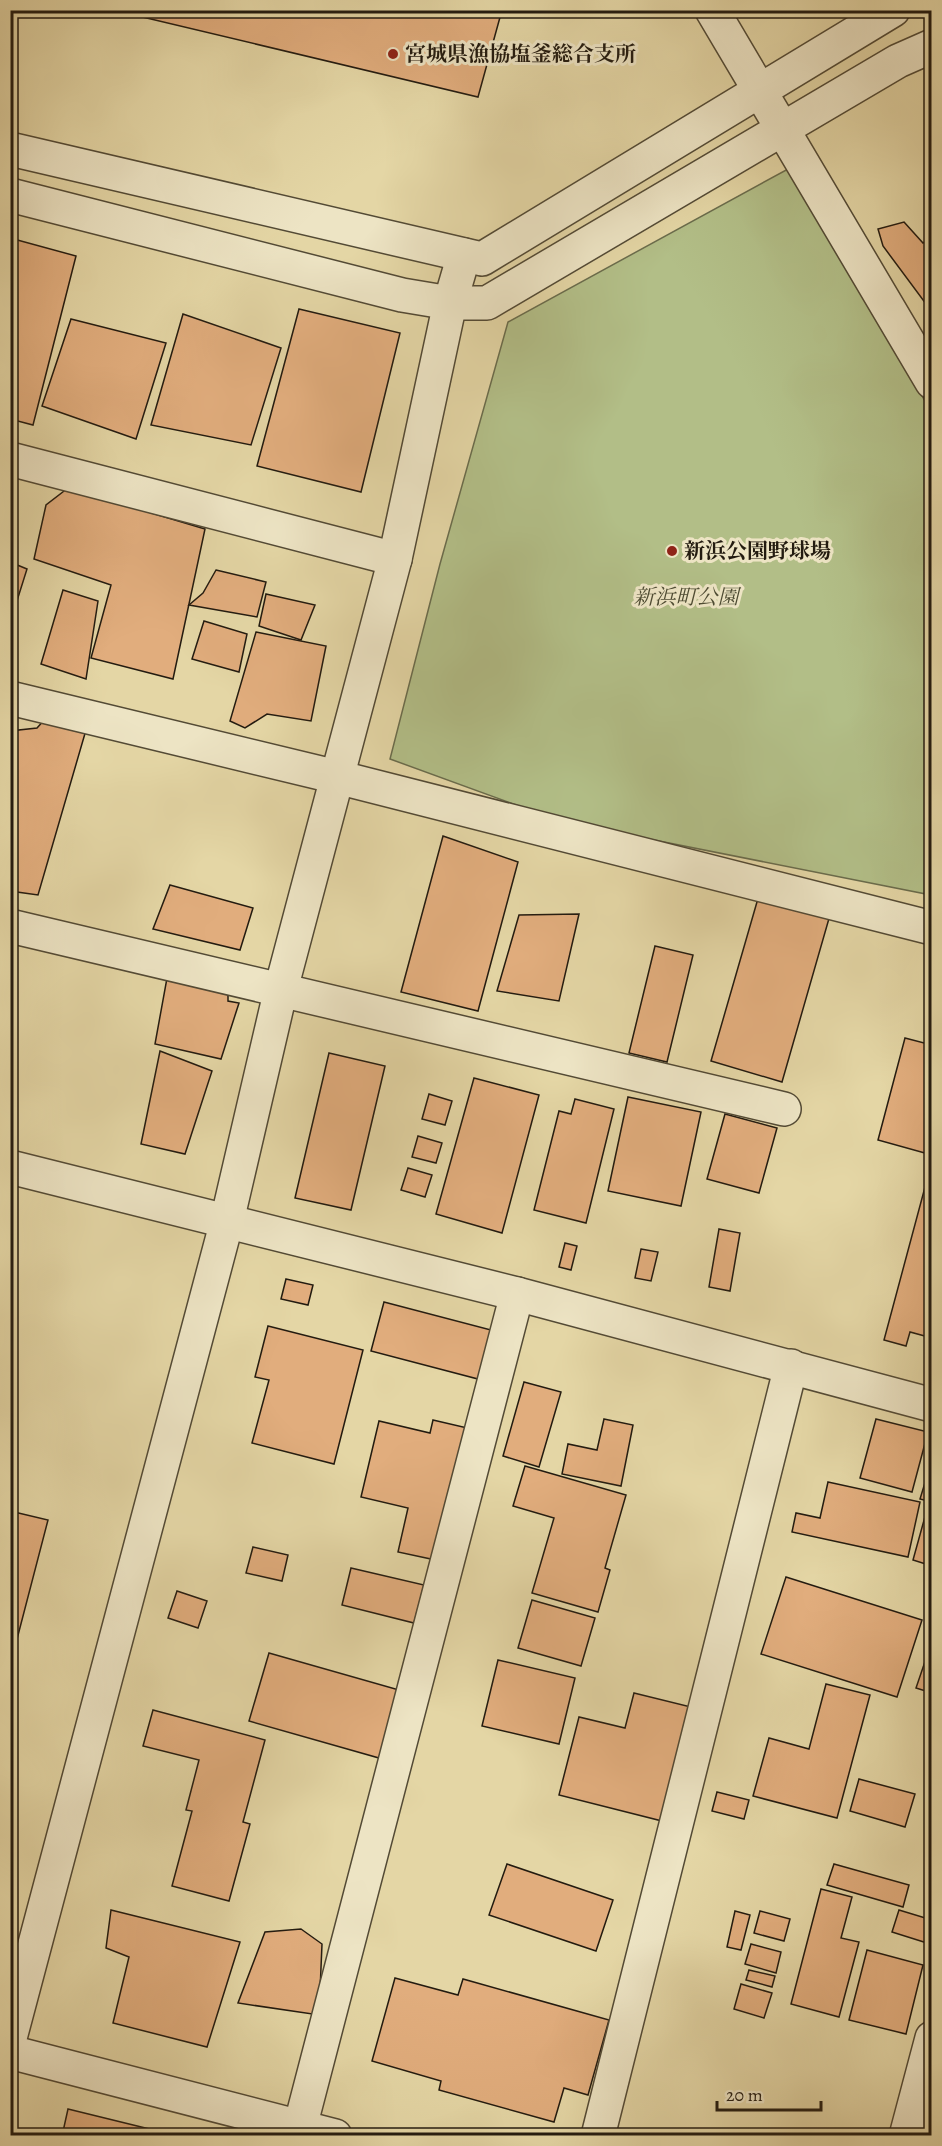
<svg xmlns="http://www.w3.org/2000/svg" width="942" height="2146" viewBox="0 0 942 2146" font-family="Alegreya,'Noto Serif JP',serif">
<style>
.green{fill:#b2be87;stroke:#6a6c4c;stroke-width:1.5}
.building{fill:#e1ad7d;stroke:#231b10;stroke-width:1.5}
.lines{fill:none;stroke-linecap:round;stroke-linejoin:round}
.minor-casing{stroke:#534a35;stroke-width:36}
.minor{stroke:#ede4c4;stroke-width:33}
.poi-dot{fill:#8f2418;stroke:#ede4c4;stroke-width:2}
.labels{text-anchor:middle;stroke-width:6;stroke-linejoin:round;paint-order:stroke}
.poi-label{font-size:21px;font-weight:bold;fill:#231b10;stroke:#ede4c4;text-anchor:start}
.park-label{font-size:21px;font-style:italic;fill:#4e4c34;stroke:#ede4c4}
</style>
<rect width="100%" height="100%" fill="#e4d6a5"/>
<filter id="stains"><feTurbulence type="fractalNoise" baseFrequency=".00333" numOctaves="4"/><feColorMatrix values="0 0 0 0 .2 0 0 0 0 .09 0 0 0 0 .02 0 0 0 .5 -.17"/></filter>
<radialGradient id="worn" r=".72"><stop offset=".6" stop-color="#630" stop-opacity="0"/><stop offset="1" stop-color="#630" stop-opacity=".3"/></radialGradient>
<path class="green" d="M788,169l143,242v484l-368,-73 -173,-63 50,-195 68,-242z"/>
<g class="building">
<path d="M113,10h389l-24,87z"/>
<path d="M904,222l19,21 9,-5v74l-49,-66 -5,-17z"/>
<path d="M10,238l66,18 -43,169 -23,-6z"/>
<path d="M299,309l101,24 -39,159 -104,-26z"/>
<path d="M183,314l98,34 -30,97 -100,-20z"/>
<path d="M71,319l95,24 -30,96 -94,-33z"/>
<path d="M68,488l137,41 -32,150 -82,-21 20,-73 -77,-26 12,-54z"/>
<path d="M10,562l17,7 -17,54z"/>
<path d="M216,570l50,12 -9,35 -68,-12 14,-12z"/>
<path d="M63,590l35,11 -12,78 -45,-15z"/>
<path d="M266,594l49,11 -14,35 -42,-14z"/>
<path d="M204,621l43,13 -8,38 -47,-13z"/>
<path d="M256,632l70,14 -15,75 -44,-7 -22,14 -15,-7z"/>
<path d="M46,718l40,12 -48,165 -28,-4v-160l27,-3z"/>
<path d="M443,836l75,26 -40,149 -77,-19z"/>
<path d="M170,885l83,23 -13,42 -87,-21z"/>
<path d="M759,895l71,20 -48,167 -71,-21z"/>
<path d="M579,914l-20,87 -62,-10 22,-76z"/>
<path d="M655,946l38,9 -26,107 -38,-9z"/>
<path d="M167,978l61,5v18l11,2 -18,56 -66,-15z"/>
<path d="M905,1038l27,7v110l-54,-15z"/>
<path d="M160,1051l52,20 -27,83 -44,-10z"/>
<path d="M329,1053l56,13 -34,144 -56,-12z"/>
<path d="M474,1078l65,17 -37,138 -66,-19z"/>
<path d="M429,1094l23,7 -7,24 -23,-6z"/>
<path d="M628,1097l73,15 -20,94 -73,-15z"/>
<path d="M575,1099l39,10 -28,114 -52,-13 25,-99 12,3z"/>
<path d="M725,1114l52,14 -18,65 -52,-14z"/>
<path d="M418,1136l24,7 -6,20 -24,-6z"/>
<path d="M932,1161v177l-22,-6 -4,14 -22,-6z"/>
<path d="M408,1168l24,7 -7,22 -24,-7z"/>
<path d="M719,1229l21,4 -10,58 -21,-4z"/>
<path d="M565,1243l12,3 -6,24 -12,-3z"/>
<path d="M641,1249l17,3 -7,29 -16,-3z"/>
<path d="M286,1279l27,6 -5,20 -27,-6z"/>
<path d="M384,1302l107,28 -13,49 -107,-28z"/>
<path d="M268,1326l95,24 -29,114 -82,-21 17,-63 -14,-3z"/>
<path d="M524,1382l37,10 -22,75 -36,-11z"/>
<path d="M604,1419l29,6 -12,61 -59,-12 6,-30 29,6z"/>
<path d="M876,1419l52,13 -16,60 -52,-14z"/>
<path d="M433,1420l43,10 -31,132 -47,-10 10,-44 -47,-11 18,-76 51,12z"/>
<path d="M932,1460v42l-12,-3z"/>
<path d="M525,1466l101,29 -21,73 5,2 -12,42 -66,-19 22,-75 -41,-12z"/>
<path d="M828,1482l92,20 -12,55 -116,-25 4,-19 24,5z"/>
<path d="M10,1511l38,9 -38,146z"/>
<path d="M926,1513l6,2v51l-19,-6z"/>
<path d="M253,1547l35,8 -6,26 -36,-8z"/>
<path d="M351,1568l73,17 -10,38 -72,-18z"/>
<path d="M786,1577l136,43 -25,77 -136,-43z"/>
<path d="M177,1591l30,10 -9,27 -30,-10z"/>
<path d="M532,1600l63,18 -14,48 -63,-18z"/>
<path d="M932,1641v52l-16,-5z"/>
<path d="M269,1653l130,37 -20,68 -130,-37z"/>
<path d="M498,1660l77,18 -16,66 -77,-18z"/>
<path d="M826,1684l44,11 -33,123 -84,-22 16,-58 40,11z"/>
<path d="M634,1693l61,15 -29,114 -107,-27 20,-78 46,11z"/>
<path d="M153,1710l112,30 -22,82 7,2 -21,77 -57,-15 20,-75 -6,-1 13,-50 -56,-14z"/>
<path d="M859,1779l56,15 -10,33 -55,-16z"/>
<path d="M717,1792l32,8 -5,19 -32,-8z"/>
<path d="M507,1864l106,36 -17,51 -107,-36z"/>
<path d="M834,1864l75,21 -6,22 -76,-22z"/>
<path d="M821,1889l31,8 -11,41 18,4 -20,75 -48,-13z"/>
<path d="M111,1910l129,32 -33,105 -94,-24 16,-66 -23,-9z"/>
<path d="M899,1910l33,10 -5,23 -35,-11z"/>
<path d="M735,1911l15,4 -9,35 -14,-3z"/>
<path d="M760,1911l30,8 -6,22 -30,-8z"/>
<path d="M301,1929l21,15 -3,71 -81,-12 27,-71z"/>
<path d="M751,1944l30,8 -5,21 -31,-9z"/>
<path d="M867,1950l56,15 -17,69 -57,-14z"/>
<path d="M749,1970l26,6 -3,11 -26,-7z"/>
<path d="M395,1978l63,17 5,-16 146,41 -21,75 -24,-7 -10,34 -115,-32 2,-9 -69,-20z"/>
<path d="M741,1984l31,9 -8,25 -30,-9z"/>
<path d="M68,2109l110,27h-116z"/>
</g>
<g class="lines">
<defs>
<g id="minor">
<path d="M712,10l220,372"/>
<path d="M10,149l472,110 411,-249"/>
<path d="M10,195l392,100 48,8h37l411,-242 34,-15"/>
<path d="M10,459l385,100"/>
<path d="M10,698l327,79 595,151"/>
<path d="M10,926l774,183"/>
<path d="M10,1167l507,127 415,111"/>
<path d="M10,2038l217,-817 54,-232 114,-430 55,-256 14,-48"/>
<path d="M10,2052l325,84"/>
<path d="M300,2127l217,-833"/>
<path d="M598,2136l193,-770"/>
<path d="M906,2136l26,-98"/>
</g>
</defs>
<use href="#minor" class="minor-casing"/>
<use href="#minor" class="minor"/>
</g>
<g class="poi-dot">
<circle cx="393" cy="54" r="6"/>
<circle cx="672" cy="551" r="6"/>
</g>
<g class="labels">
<g class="poi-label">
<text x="405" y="61">宮城県漁協塩釜総合支所</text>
<text x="684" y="558">新浜公園野球場</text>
</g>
<g class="park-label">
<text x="686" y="604">新浜町公園</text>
</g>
</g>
<rect width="942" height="2146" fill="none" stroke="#e4d6a5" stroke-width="36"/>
<rect x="12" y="12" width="918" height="2122" fill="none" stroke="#231b10" stroke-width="3"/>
<rect x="18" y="18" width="906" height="2110" fill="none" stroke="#231b10" stroke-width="1.5"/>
<path d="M717 2101v9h104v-9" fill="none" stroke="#231b10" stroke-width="3"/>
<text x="726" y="2101" font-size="18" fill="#231b10" stroke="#ede4c4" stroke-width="4.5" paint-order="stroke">20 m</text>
<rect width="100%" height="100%" filter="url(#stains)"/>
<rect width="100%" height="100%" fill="url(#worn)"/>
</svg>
